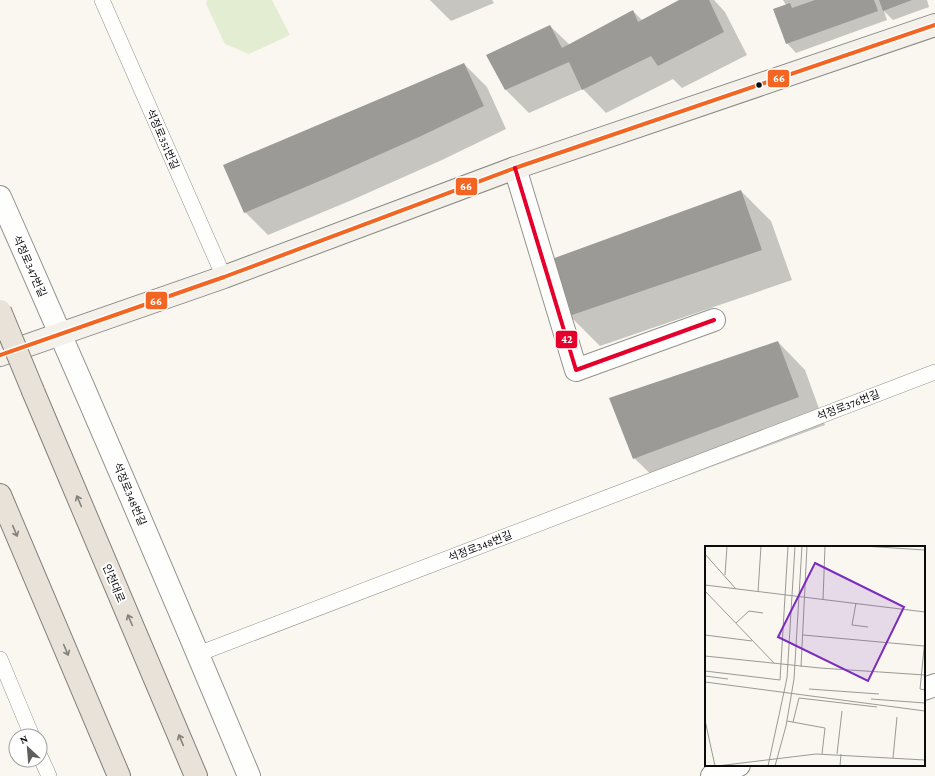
<svg xmlns="http://www.w3.org/2000/svg" width="935" height="776" viewBox="0 0 935 776" font-family="'Crimson Pro','Noto Sans KR',serif">
<style>
.green{fill:#e3edd2}
.shadow{fill:#0003}
.building{fill:#9c9a96}
.lines{fill:none;stroke-linecap:round;stroke-linejoin:round}
.service-casing{stroke:#93928f;stroke-width:16}
.minor-casing{stroke:#93928f;stroke-width:24}
.secondary-casing{stroke:#898885;stroke-width:24}
.trunk-casing{stroke:#807f7c;stroke-width:24}
.service{stroke:#fefefd;stroke-width:15}
.minor{stroke:#fefefd;stroke-width:22}
.secondary{stroke:#f3f1e9;stroke-width:22}
.trunk{stroke:#e8e2d8;stroke-width:22}
.trunk-bridge-casing{stroke:#807f7c;stroke-width:24;stroke-linecap:butt}
.trunk-bridge{stroke:#e8e2d8;stroke-width:22}
.bus-1-casing{stroke:#fff;stroke-width:7}
.bus-2-casing{stroke:#fff;stroke-width:7}
.bus-1{stroke:#f26522;stroke-width:4}
.bus-2{stroke:#e4002b;stroke-width:4}
.oneway{stroke:#85827c}
.bus-dot{fill:#0c0c0c;stroke:#fff;stroke-width:1.5}
.labels{text-anchor:middle;stroke-width:4;stroke-linejoin:round;paint-order:stroke}
.street-label{font-size:11px;fill:#0c0c0c;stroke:#fff}
.inset-road{fill:none;stroke:#9a9995;stroke-width:1}
.view{fill:#7b2cbf;fill-opacity:0.15;stroke:#7b2cbf;stroke-width:2}
.inset-edge{fill:none;stroke:#0c0c0c;stroke-width:2}
.line-badge{stroke:#fff;stroke-width:1.5}
.badge-label{font-size:11px;text-anchor:middle;font-weight:bold;fill:#fff}
</style>
<rect width="100%" height="100%" fill="#f9f7f0"/>
<path class="green" d="M207,0h65l18,35 -41,19 -24,-10 -19,-40z"/>
<g class="shadow">
<path d="M430,0h62l2,3 -43,18z"/>
<path d="M681,0h33l11,12 22,43 -65,33 -9,-9 -67,34 -23,-24 -54,24 -23,-23 -19,-35 63,-29 20,19 63,-34 9,9z"/>
<path d="M783,0h144l2,7 -36,13 -9,-9 3,9 -91,33 -9,-10 -1,-38z"/>
<path d="M464,64l23,23 19,42 -64,31 -90,40 -84,35 -23,-23z"/>
<path d="M741,191l30,30 21,59 -192,66 -30,-30z"/>
<path d="M778,342l27,28 20,55 -163,60 -28,-27z"/>
</g>
<g class="building">
<path d="M679,0h30l15,32 -66,34 -7,-10 -69,34 -13,-28 -64,28 -19,-35 64,-30 12,23 71,-38 5,12z"/>
<path d="M815,0h59l4,11 -92,33 -13,-35 17,-6 2,5z"/>
<path d="M879,0h33l-29,11z"/>
<path d="M464,63l20,43 -65,31 -90,40 -85,36 -21,-48 173,-73z"/>
<path d="M741,190l21,60 -193,66 -20,-56z"/>
<path d="M778,341l21,56 -166,62 -24,-61z"/>
</g>
<g class="lines">
<defs>
<g id="service">
<path d="M102,0l122,277"/>
<path d="M198,654l737,-282"/>
<path d="M0,659l32,77"/>
<path d="M40,756l9,20"/>
</g>
<g id="minor">
<path d="M515,168l61,202 138,-50"/>
<path d="M0,197c85,192 168,385 249,579"/>
<path d="M924,689l11,-4"/>
<path d="M712,776l27,-11"/>
</g>
<path id="secondary" d="M0,355l224,-78 291,-109 420,-143"/>
<g id="trunk">
<path d="M33,391l163,385"/>
<path d="M0,495l119,281"/>
</g>
</defs>
<use href="#service" class="service-casing"/>
<use href="#minor" class="minor-casing"/>
<use href="#secondary" class="secondary-casing"/>
<use href="#trunk" class="trunk-casing"/>
<use href="#service" class="service"/>
<use href="#minor" class="minor"/>
<use href="#secondary" class="secondary"/>
<use href="#trunk" class="trunk"/>
<defs>
<path id="trunk-bridge" d="M0,311l33,80"/>
</defs>
<use href="#trunk-bridge" class="trunk-bridge-casing"/>
<use href="#trunk-bridge" class="trunk-bridge"/>
<defs>
<path id="bus-1" d="M0,355l224,-78 291,-109 420,-143"/>
<path id="bus-2" d="M515,168l61,202 138,-50"/>
</defs>
<use href="#bus-1" class="bus-1-casing"/>
<use href="#bus-2" class="bus-2-casing"/>
<use href="#bus-1" class="bus-1"/>
<use href="#bus-2" class="bus-2"/>
</g>
<defs><path id="oneway-shaft" d="M-6 0H5M1.5-3L5.5 0L1.5 3" fill="none" stroke-width="1.6" stroke-linecap="round" stroke-linejoin="round"/></defs>
<g class="oneway">
<use href="#oneway-shaft" transform="translate(79 501) rotate(-113)"/>
<use href="#oneway-shaft" transform="translate(15 531) rotate(67)"/>
<use href="#oneway-shaft" transform="translate(130 620) rotate(-113)"/>
<use href="#oneway-shaft" transform="translate(66 650) rotate(67)"/>
<use href="#oneway-shaft" transform="translate(181 740) rotate(-113)"/>
</g>
<circle class="bus-dot" cx="759" cy="85" r="3.5"/>
<g class="labels">
<g class="street-label">
<text transform="translate(163 139) rotate(66)" y="4">석정로351번길</text>
<text transform="translate(30 266) rotate(66)" y="4">석정로347번길</text>
<text transform="translate(848 405) rotate(-21)" y="4">석정로376번길</text>
<text transform="translate(130 494) rotate(67)" y="4">석정로348번길</text>
<text transform="translate(480 546) rotate(-21)" y="4">석정로348번길</text>
<text transform="translate(114 583) rotate(67)" y="4">인천대로</text>
</g>
</g>
<g transform="translate(705 546)">
<rect width="220" height="220" fill="#f9f7f0"/>
<path class="inset-road" d="M158,0l62,4M0,8l31,35M20,29l2,-29M0,39l220,27M0,45l69,72M53,46l3,-46M118,54l2,-54M151,57l-4,22 16,2M31,77l13,-12 14,2M0,89l47,6M98,89l121,11M220,93l-5,50 5,1M0,110l115,12 105,7M96,121l6,-121M0,125l75,9 8,-134M0,130l23,3M0,136l220,29M104,143l70,5M166,153l54,4M0,174l10,46M82,175l38,7 -3,26M88,176l6,-24 78,9M132,208l5,-43M188,212l4,-41M12,220l99,-12 109,6M63,220l19,-88 8,-132M70,220l11,-40 8,-47 8,-133M135,220l1,-12"/>
<path class="view" d="M110,17l89,44 -36,74 -90,-44z"/>
<rect width="220" height="220" class="inset-edge"/>
</g>
<g class="line-badge">
<rect x="767" y="69" width="23" height="19" rx="4" fill="#f26522"/>
<rect x="455" y="177" width="23" height="19" rx="4" fill="#f26522"/>
<rect x="145" y="291" width="23" height="19" rx="4" fill="#f26522"/>
<rect x="555" y="330" width="23" height="19" rx="4" fill="#e4002b"/>
</g>
<g class="badge-label">
<text x="779" y="82">66</text>
<text x="466" y="190">66</text>
<text x="156" y="305">66</text>
<text x="567" y="343">42</text>
</g>
<g transform="translate(28 748) rotate(334)"><circle r="19" fill="#ffffff" stroke="#9e9e9e"/>
<path d="M0-3L7 15L0 10L-7 15Z" fill="#5f5e5c"/>
<text y="-6" font-size="11" font-weight="bold" text-anchor="middle" fill="#0c0c0c">N</text>
</g>
</svg>
